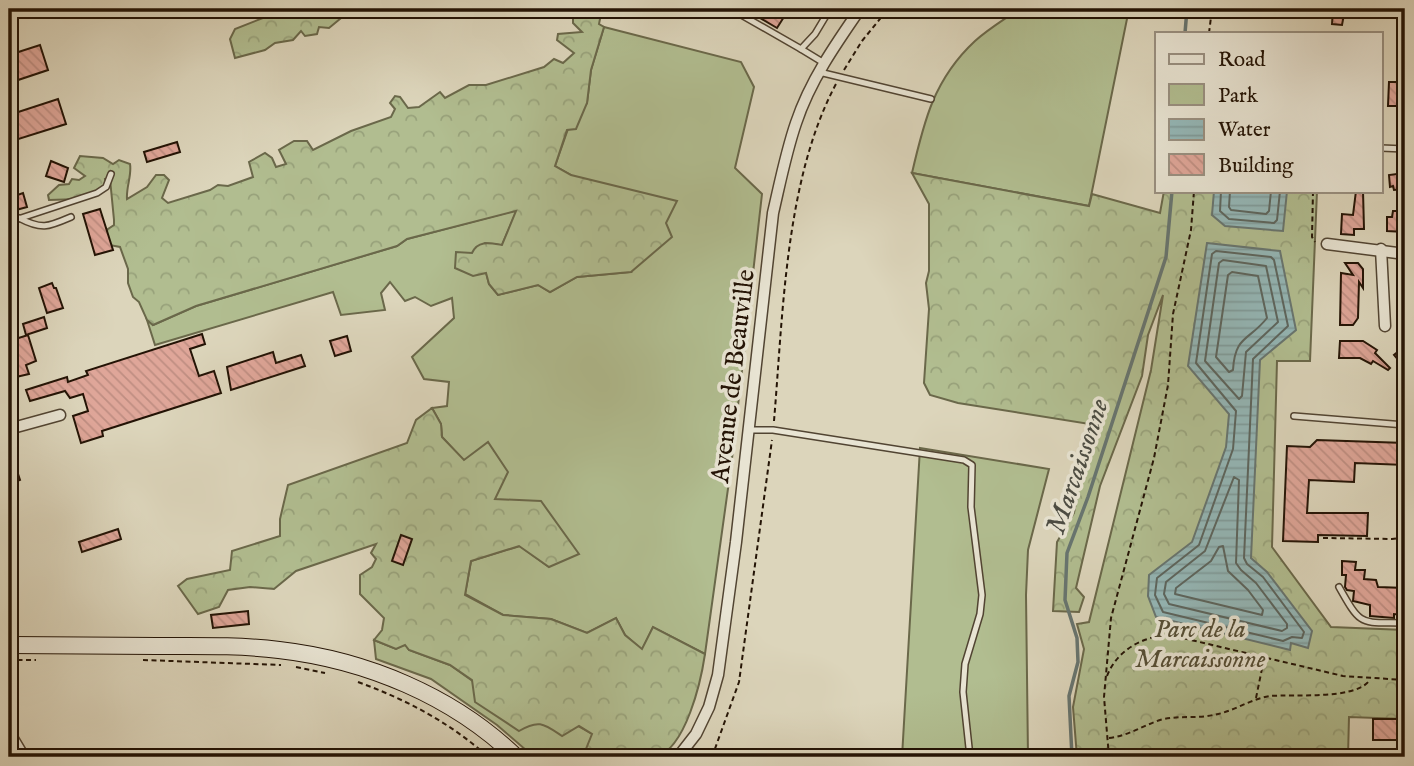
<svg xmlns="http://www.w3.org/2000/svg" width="1414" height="766" viewBox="0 0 1414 766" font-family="'IM FELL English',serif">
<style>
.green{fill:#b1bd90;stroke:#6a684a;stroke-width:2}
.forest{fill:url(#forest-crowns);stroke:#6a684a;stroke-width:2}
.water{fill:url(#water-rules);stroke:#677570;stroke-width:2}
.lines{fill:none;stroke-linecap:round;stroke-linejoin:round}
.shore{stroke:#5c655e;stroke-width:2}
.stream{stroke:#677570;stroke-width:3.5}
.building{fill:url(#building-back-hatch);stroke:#231305;stroke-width:2}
.lane-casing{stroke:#514432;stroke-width:8}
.street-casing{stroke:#514432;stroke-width:13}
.secondary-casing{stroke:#231305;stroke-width:18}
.path{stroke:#231305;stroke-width:2;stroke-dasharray:5 3.5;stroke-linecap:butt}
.lane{stroke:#e8e4d3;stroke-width:5}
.street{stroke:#e8e4d3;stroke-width:10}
.secondary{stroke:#e8e4d3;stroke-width:16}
.labels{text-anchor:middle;stroke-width:7;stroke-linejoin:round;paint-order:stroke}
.street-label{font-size:26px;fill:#231305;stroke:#e8e4d3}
.park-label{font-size:26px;font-style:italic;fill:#554e36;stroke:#e8e4d3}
.water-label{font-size:28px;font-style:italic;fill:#4b4c43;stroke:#e8e4d3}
</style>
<defs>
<pattern id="forest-crowns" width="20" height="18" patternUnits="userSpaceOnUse" patternTransform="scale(1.75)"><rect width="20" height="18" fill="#b1bd90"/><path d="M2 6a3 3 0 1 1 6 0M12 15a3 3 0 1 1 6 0" fill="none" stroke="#98a27b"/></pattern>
<pattern id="water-rules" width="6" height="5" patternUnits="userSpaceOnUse" patternTransform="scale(1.75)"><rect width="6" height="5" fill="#94b7b7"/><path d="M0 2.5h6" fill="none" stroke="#7f9c9c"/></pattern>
<pattern id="building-back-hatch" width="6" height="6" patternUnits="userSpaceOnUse" patternTransform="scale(1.75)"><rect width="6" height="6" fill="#dfa699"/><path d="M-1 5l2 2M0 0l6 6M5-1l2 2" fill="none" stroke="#bf8e82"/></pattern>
</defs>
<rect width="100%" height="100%" fill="#dcd5bb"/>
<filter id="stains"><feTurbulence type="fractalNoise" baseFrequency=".00286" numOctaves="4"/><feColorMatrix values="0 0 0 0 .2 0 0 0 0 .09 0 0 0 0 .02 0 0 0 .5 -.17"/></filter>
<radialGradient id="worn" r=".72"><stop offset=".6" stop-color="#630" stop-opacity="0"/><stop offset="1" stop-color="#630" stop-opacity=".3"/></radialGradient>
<g class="green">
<path d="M1019,9h110l-40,197 -177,-33c12,-52 22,-94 63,-132 13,-12 30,-22 44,-32z"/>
<path d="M604,27l137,35 13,25 -19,81 27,26 -31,273 -26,187 -52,-27 -11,23 -17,-15 -9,-17 -29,15 -36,-14 -48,-4 -38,-21 6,-33 49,-15 29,21 -54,-68 -7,-56 -24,18 -22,-24 -1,-13 -9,-16 15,-2 2,-24 -25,-3 -12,-22 42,-39 -2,-20 -21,8 -16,-9 -10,4 -15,-19 -9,11 4,17 -44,5 -8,-23 -178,53 -8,-25 6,5 43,-19 201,-60 10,-7 110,-29 -15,35 -17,-2 -13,10h-6l20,19 3,12 9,11 40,-10 12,7 27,-15 54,-5 -60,-97 -16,-9 13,-37 19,-26 4,-33z"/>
<path d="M920,448l129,21 -21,81 -2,45 2,162h-126z"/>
<path d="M374,640l22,9 9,-5 4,6 41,15 82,58 46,3 14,8 14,23h-72l-37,-32 -66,-46 -55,-20z"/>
</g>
<g class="forest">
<path d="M280,9h94l-28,5 -17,14 -10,-1 -2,7 -12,2 -4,-5 -8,9 -18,3 -10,7 -30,8 -5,-19 5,-10 38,-15z"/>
<path d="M564,9h38l-3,15 5,3 -13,43 -4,33 -11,26 -9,1 -12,36 16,9 106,26 -11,22 6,14 -41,35 -54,5 -27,15 -12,-7 -40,10 -9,-11 -3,-11 -13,3 -18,-8 1,-16 16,1c6,-13 18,-10 30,-8l14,-34 -109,28 -10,7 -201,60 -43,19 -6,-5 -8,-18 -6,-5 -5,-14v-14l-8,-22 -11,-2 -4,-14 9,-6v-5l-4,-41h-5l1,10 -26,10 -31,1 -1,-5 11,-10 10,-1 3,-5 7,1 6,-4 -11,-8 6,-12 23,2 10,6 6,-4 11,4c2,11 -4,23 -3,35l20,-12 9,-12h8l5,5 -7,18 6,5 42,-13 8,-5 10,1 25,-9 -4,-15 16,-9 7,5 4,9 10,-3 -7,-14 15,-9h13l6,9 38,-19 40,-14 4,-8 -5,-6 5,-7 5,1 8,11 11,-1 21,-15 5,6 24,-13h17l58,-18 10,-8 9,4 11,-10 -17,-13 1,-6 24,-2 -9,-9v-8z"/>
<path d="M912,173l177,33 3,-12 68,19 4,-22h153l-7,170h-33l-5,186 59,80 74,3v89l-56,-2 -1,40h-271l-4,-50 11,-58 -7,-25 12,-2 62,-252 12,-75 -15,40 -6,41 -42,110 -24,102 8,9 -5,15 -26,-1 4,-69 17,-29 10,-55 12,-33 -138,-22 -28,-8 -6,-12 5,-74 -3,-26 3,-12v-67z"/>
<path d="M432,408l9,16 1,13 22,23 24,-18 20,30 -13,27 46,2 38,53 -30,13 -30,-21 -48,15 -6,34 38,20 48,4 36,14 29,-15 9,17 17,14 11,-22 52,27c-4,27 -19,94 -49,103h-50l-20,-8 6,-15 -13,-8 -17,10c-18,-12 -23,-17 -43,-5l-44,-29 -3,-22 -22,-15 -41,-15 -4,-5 -9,4 -22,-9 8,-10 2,-12 -24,-24v-19l12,-8 4,-8 -5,-6 5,-9 -80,27 -22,18 -24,-2 -22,3 -9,17 -21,7 -20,-28 9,-7 43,-9 2,-19 48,-15v-17l8,-34 119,-42 9,-23z"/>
</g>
<g class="water">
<path d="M1214,191h73l-4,40 -58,-5 -13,-11z"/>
<path d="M1207,243l73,8 16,79 -36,30 -9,198 16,14 45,59 -4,17 -17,-5 -1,7 -134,-33 -8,-21 1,-21 43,-33 34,-95 3,-33 -41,-48z"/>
</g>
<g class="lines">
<g class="shore">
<path d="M1221,191l-1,20 9,8 45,4 3,-3 3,-29"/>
<path d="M1230,191l-1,16 2,3 35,4 3,-3 2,-20"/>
<path d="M1216,251l55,6 3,3 14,66 -35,33 -9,199 3,6 16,13 41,55 -2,6 -10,-1 -9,4 -120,-29 -8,-17 2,-17 42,-33 34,-96 3,-38 -40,-48 16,-109z"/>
<path d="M1223,260l43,6 12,56 -32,30 -4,44 -3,3 -34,-38 14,-98z"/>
<path d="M1232,272l26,4 9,42c-18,23 -32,17 -34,52l-4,2 -13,-15 12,-82z"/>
<path d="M1234,477l5,3 -3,83 5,7 15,13 31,41v4l-5,3 -113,-27 -5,-10 2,-12 39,-31z"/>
<path d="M1223,546l5,25 20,19 15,20 -1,5 -87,-21 1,-6 35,-27 8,-14z"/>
</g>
<g class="stream">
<path d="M1185,33l2,-24"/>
<path d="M1072,757l-3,-61 9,-34 -1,-24 -12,-38 2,-47 21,-56 78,-240 6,-66"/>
</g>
</g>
<g class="building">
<path d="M745,9h44l-12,19z"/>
<path d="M1333,9h12l-3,16 -10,-1z"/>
<path d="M40,45l8,25 -39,13v-28z"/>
<path d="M1389,82h16v24h-17z"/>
<path d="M58,99l8,25 -57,18v-27z"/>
<path d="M177,142l3,10 -33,10 -3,-10z"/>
<path d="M51,161l17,7 -4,14 -18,-6z"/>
<path d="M1405,173v16l-11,1 -1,-4 -3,1 -1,-12z"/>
<path d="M1356,191h7l1,38h-10v6l-13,-1 1,-20 11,1z"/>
<path d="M23,193l4,14 -18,5v-14z"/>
<path d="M100,209l13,41 -18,5 -12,-41z"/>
<path d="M1393,211h12v21l-18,-1v-14h5z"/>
<path d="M1345,263h13l5,6v19l-4,-6 -1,36 -5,7h-13l1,-52 12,2z"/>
<path d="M52,283l2,5h2l7,20 -16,5 -8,-25z"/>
<path d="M44,317l3,11 -21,7 -3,-11z"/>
<path d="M202,334l3,10 -15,5 9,27 15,-5 7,22 -119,38 1,5 -22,7 -8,-27 15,-5 -5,-17 -13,4 -5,-7 -35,10 -4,-11 41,-13 1,5 20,-7 -2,-4z"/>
<path d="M28,335l8,26 -10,4 3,9 -13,3 -2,-8 -5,1v-29z"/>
<path d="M347,336l4,15 -16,5 -5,-15z"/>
<path d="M1340,341h23l14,9 -2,3 15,15 -2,2 -15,-9 -2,3 -11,-6h-21z"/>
<path d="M1405,346v22l-11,-13z"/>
<path d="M273,352l3,11 25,-8 4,11 -74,24 -4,-23z"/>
<path d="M1317,440l88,3v22l-50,-2 -1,19 -45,-2 -2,33h61l-1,23 -49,-1v7l-35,-1 4,-95 23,1z"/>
<path d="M10,450l10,30 -11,4v-33z"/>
<path d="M118,529l3,10 -39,13 -3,-10z"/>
<path d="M401,535l11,4 -9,26 -11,-4z"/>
<path d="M1342,561l14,1 -1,8h10l-1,9 12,1 2,7 27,1 -2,27 -9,-1v4l-24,-2v-11l-17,-4 1,-10 -7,-1 -2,-3 1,-12h-4z"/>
<path d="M248,611l1,13 -36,4 -2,-13z"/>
<rect x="1373" y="719" width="32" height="21"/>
</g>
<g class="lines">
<defs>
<g id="lane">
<path d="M731,9l70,40"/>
<path d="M824,63l-23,-14 14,-15 15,-25"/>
<path d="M819,72l112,27"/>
<path d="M1381,148l24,1"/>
<path d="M9,150l2,-1"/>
<path d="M19,218c23,12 29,9 52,-1"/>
<path d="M9,222l88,-29 9,-6 5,-13"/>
<path d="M1294,416l111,9"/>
<path d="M748,430h25l191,30 8,5 -1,42 11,88 -2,19 -15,50 -2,28 7,65"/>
<path d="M1339,587c23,41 21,35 66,36"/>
</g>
<g id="street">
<path d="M1327,244l78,10"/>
<path d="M1381,249l4,77"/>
<path d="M9,429l51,-14"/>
<path d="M9,732l15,25"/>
<path d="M678,757l18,-23 13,-27 9,-32 18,-133 37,-329c7,-30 13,-61 23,-90 14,-42 39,-78 64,-114"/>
</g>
<path id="secondary" d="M9,645c49,0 99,1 148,1 41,0 82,-1 122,4 87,10 174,46 237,107"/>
</defs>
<use href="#lane" class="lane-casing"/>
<use href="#street" class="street-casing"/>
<use href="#secondary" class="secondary-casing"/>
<g class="path">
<path d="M1209,33l3,-24"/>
<path d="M844,70l18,-29 26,-32"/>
<path d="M1313,191l-1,46 3,5"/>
<path d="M774,421c9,-106 11,-242 62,-337"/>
<path d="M1323,538l69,1 13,-2"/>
<path d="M9,660h27"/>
<path d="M143,660l138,5"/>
<path d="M296,667l29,6"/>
<path d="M1107,676c10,-26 36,-40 63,-41l173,41 62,4"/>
<path d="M358,682c47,17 93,41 130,75"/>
<path d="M1256,698l8,-39"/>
<path d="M1109,738c19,-2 33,-12 51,-18 18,-5 36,-1 53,-5 20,-3 37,-16 57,-19 23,-2 84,4 99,-15"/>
<path d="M712,757l27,-75 33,-242"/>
<path d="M1109,757l-5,-60 7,-79 43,-160 14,-73 5,-71 18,-84 3,-39"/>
</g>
<use href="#lane" class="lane"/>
<use href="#street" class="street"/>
<use href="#secondary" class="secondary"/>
</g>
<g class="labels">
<g class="street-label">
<text transform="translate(732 376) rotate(-83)" y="9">Avenue de Beauville</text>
</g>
<g class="park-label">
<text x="1200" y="637">Parc de la<tspan x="1200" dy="30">Marcaissonne</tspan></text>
</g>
<g class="water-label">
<text transform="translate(1076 466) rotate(-71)" y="10">Marcaissonne</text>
</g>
</g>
<rect width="1414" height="766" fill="none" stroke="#dcd5bb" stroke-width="35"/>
<rect x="10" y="10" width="1393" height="745" fill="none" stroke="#231305" stroke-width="3.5"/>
<rect x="18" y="18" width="1379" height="731" fill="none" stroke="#231305" stroke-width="2"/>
<rect x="1155" y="32" width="228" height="161" fill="#e8e4d3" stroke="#999081" stroke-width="2"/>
<rect x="1169" y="54" width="35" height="10" fill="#e8e4d3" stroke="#999081" stroke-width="2"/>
<text x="1218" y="66" font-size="21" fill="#231305">Road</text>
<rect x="1169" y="84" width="35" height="21" fill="#b1bd90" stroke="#999081" stroke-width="2"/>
<text x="1218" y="102" font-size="21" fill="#231305">Park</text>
<rect x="1169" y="119" width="35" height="21" fill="url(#water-rules)" stroke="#999081" stroke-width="2"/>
<text x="1218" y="136" font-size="21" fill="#231305">Water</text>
<rect x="1169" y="154" width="35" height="21" fill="url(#building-back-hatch)" stroke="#999081" stroke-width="2"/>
<text x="1218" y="172" font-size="21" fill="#231305">Building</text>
<rect width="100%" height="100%" filter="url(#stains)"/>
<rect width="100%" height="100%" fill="url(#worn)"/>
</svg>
